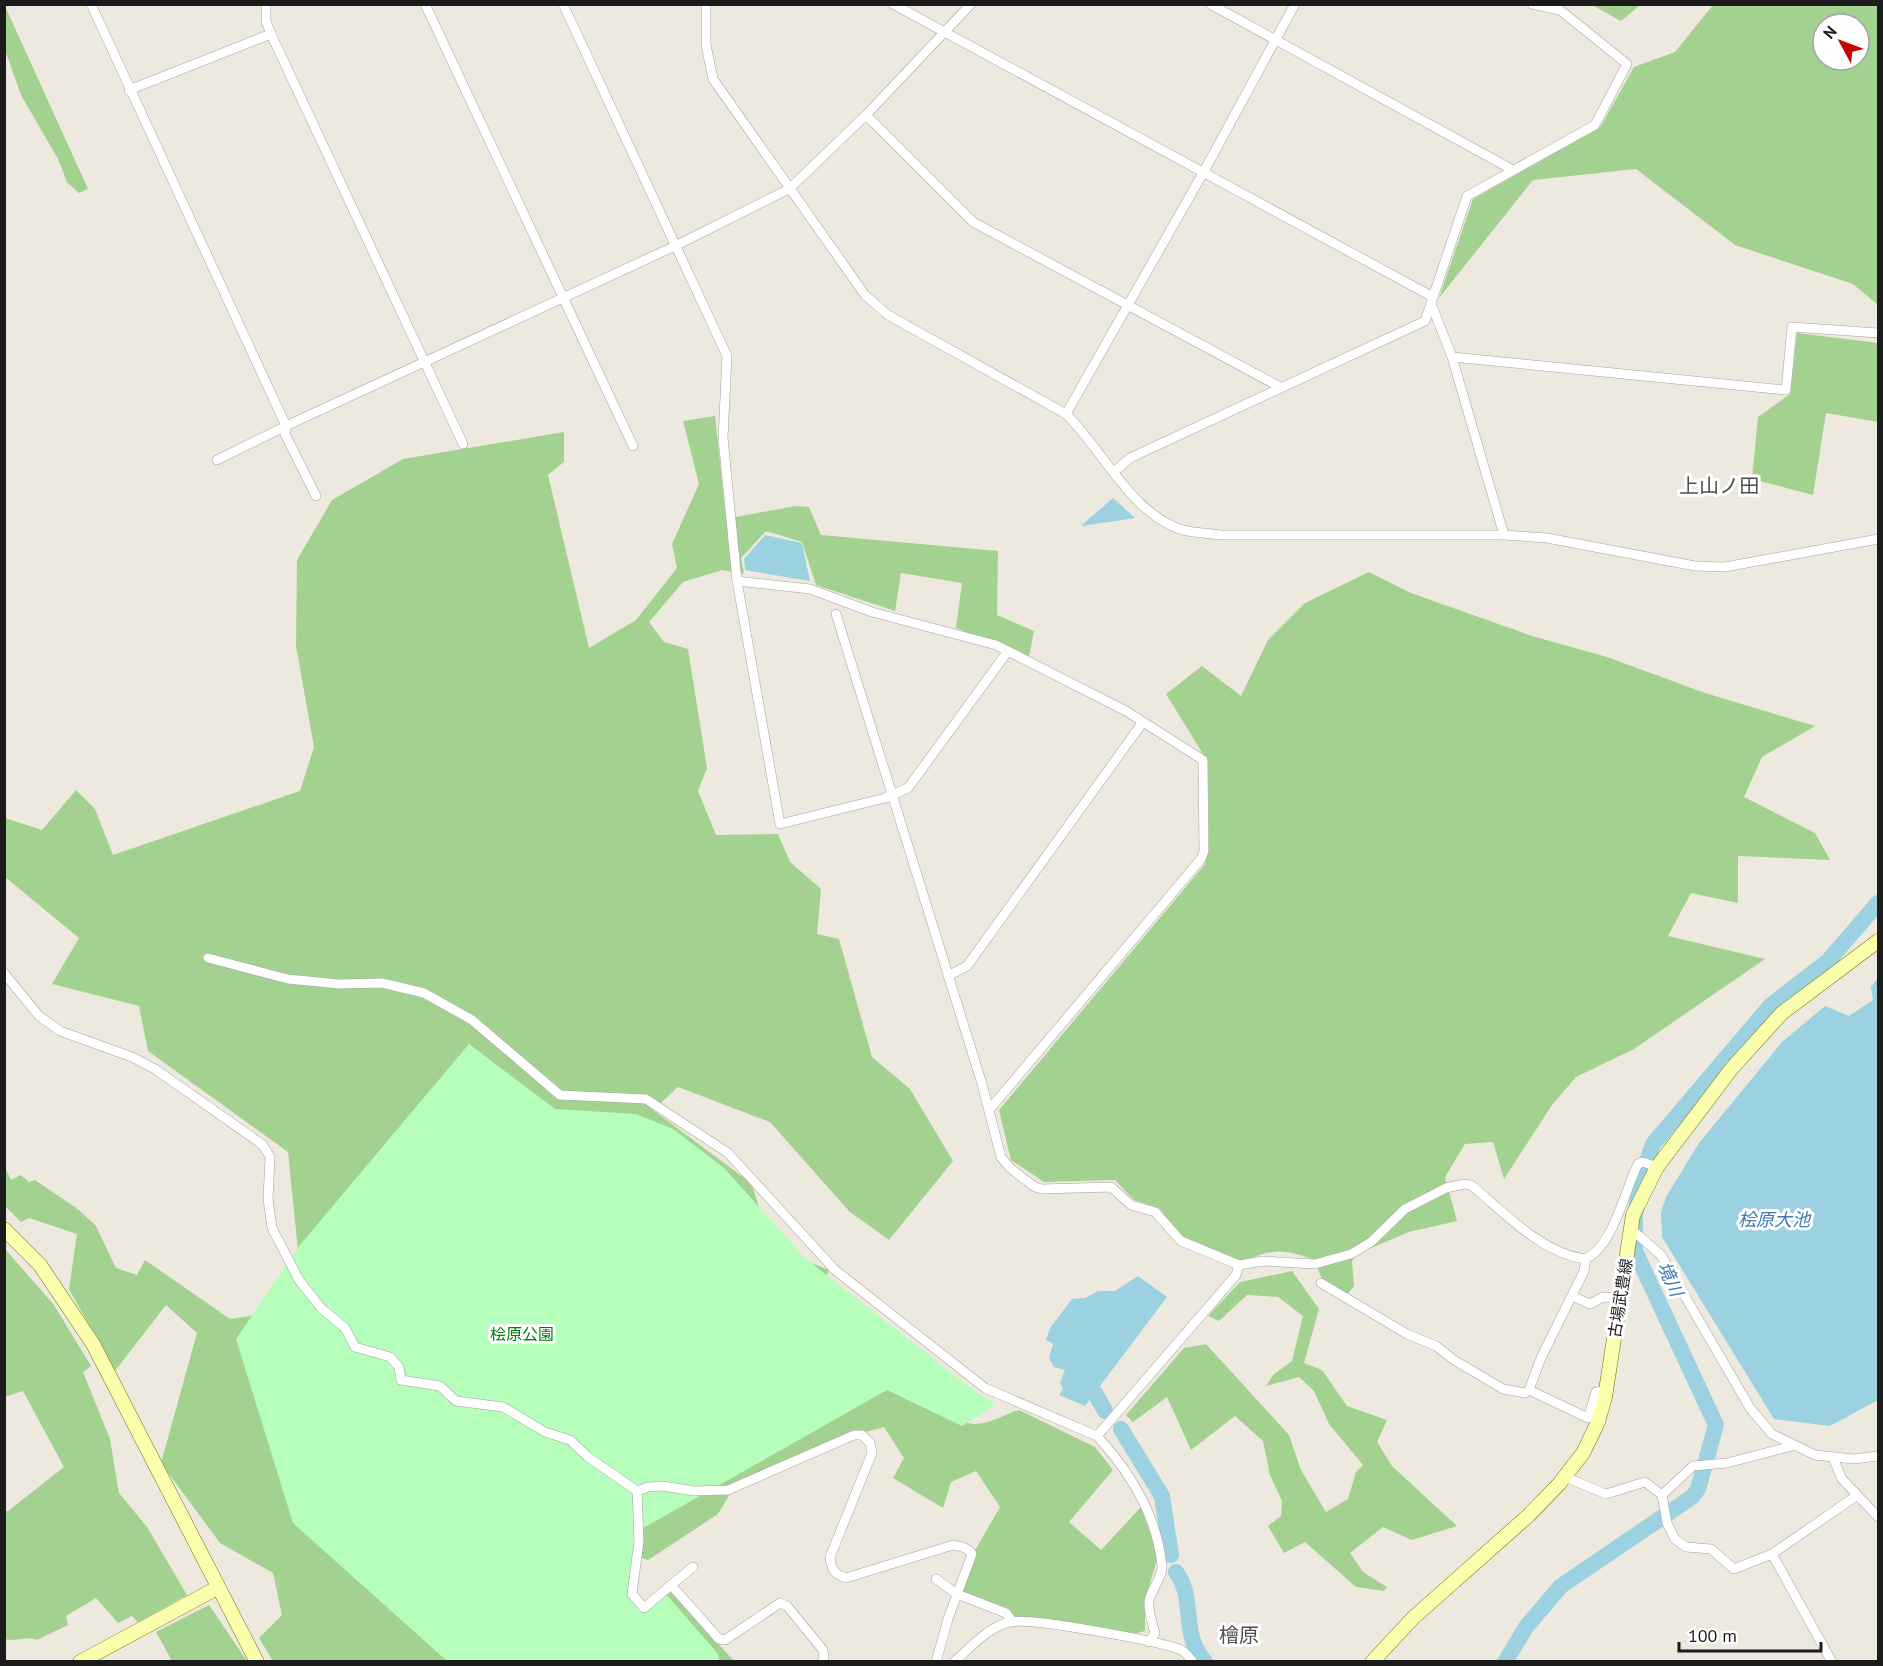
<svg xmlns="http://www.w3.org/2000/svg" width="1883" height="1666" viewBox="0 0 1883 1666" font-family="'PT Sans','Noto Sans JP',sans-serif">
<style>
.forest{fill:#a3d290;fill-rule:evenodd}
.park{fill:#b6febc}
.water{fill:#9bd1e1}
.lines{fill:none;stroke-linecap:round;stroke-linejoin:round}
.river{stroke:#9bd1e1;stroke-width:16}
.street-casing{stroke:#a2a2a2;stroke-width:10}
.secondary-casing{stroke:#687500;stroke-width:15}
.street{stroke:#fff;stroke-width:9}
.secondary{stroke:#fbffad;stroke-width:14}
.labels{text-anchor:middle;stroke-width:6;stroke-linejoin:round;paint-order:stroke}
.street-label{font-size:16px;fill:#1b1b1b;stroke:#fff}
.park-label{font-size:16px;fill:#01810c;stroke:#fff}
.water-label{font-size:18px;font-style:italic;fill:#4079b3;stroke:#fff}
.quarter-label{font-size:20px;fill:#4e4e4e;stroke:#fff}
</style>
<rect width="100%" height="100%" fill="#eee9df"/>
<g class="forest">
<path d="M1592,5h48l-19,16z"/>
<path d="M1713,5h165v300l-25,-21 -118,-39 -99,-76 -103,11 -94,118 34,-99 128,-73 33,-59 41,-15zM1823,24h36v36h-36z"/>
<path d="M5,6l83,183 -9,4 -12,-11 -9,-23 -37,-64 -16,-45z"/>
<path d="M1797,333l81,10v79l-52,-9 -13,82 -61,-16 6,-62 32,-23z"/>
<path d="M715,416l11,103 69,-13 14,1 12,28 177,16 -1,64 37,16 -5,26 -73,-29 6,-45 -61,-10 -6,38 -79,-26 -14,-43 -36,-11 -25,27 3,16 -22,-4 -39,12 -34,40 15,20 24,7 19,119 -9,23 18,44 62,-1 12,28 31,27 -4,45 22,5 33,118 38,32 43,72 -64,79 -40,-29 -79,-89 -92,-35 -25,23 98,73 22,65 56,22 -10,25c27,29 117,128 155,129 13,1 32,-10 45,-14l76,37 18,23 -44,52 32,28 40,-43 17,49 -13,44v31l-19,5 -115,-17 -57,-32 46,-80 -24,-36 -25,11 -8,26 -50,-30 11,-20 -20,-31 -48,13 -100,44 -18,30 -70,46 -14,-5 -6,40 15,16 28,-19 63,69h-461l-14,-23 23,-23 -9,-42 -53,-30 -59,-80 36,-130 -31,-28 -51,66 -46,-82 8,-55 -48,-16 -8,4 -16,-16 -1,-41 7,15 10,-5 8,7 6,-2 44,30 17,16 20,42 21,7 8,-15 85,59 32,-5 37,-53 -11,-109 -140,-101 -9,-45 -87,-22 27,-46 -74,-61v-59l37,12 34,-40 19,19 18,46 187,-64 14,-44 -18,-101 1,-86 35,-60 71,-41 161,-27v30l-16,13 41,173 47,-28 41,-52 -5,-24 27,-60 -16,-63z"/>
<path d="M1369,572l42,21 121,43 75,21 98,36 110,33 -53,31 -18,40 71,36 15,27 -92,-4v47l-47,-10 -23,43 97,23 -131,90 -58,28 -24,28 -48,74 -11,-37 -28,2 -20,33 12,44 -48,11 -52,22 -5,7 2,25 -6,8 -26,-14 -7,-20c-32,-11 -41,-12 -73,2l-58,-23 -25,-31 -25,-8 -19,-20 -71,2 -33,-22 -12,-50 206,-246 4,-21 -1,-81 -42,-68 36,-28 39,30 27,-56 37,-37z"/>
<path d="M5,1249l49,56 37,61 -8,6 27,67 9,54 28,34 40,68 -49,27 -6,-6 -14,7 -22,-25 -30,18 2,9 -31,15c-11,-4 -21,2 -32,-1v-128h3l56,-44 -41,-76 -18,6z"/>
<path d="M1292,1271l27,38 -15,54 18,7 25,36 40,14 -10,22 15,24 65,60 -45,14 -29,-13 -33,26 13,19 24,15 -3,4 -28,-4 -51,-45 -21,11 -16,-27 13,-10 1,-15 -12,-26 -7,-34 -28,-25 -44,34 -24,-53 -34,25 -7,-7 58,-67 22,-4 83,91 12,35 25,42 22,-13 8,-27 7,-7 -34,-41 -15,-33 -15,-14 -33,9 7,-11 19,-14 11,-45 -25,-19 -31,-2 -28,26 -11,-5 32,-34z"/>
<path d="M209,1605l38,56h-75l-16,-29z"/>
</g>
<path class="park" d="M469,1044l86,65 81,5 37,15 51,39 82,91 162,127 28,19 -34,21 -75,-36 -249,141 -6,63 12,14 21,-15 53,61 2,7h-273l-154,-138 -57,-184 64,-94z"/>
<g class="water">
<path d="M1113,498l22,20 -53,8 1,-2z"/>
<path d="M765,535l37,8 8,38 -65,-11 -1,-11z"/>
<path d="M1878,978v422l-48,26 -56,-7 -112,-182 -1,-24 5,-16 33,-54 83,-101 43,-36 24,10 24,-16 -2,-13z"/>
<path d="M1138,1276l29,21 -82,109 -26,-11 4,-6 -3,-6 5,-13 -11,-3 -5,-9 4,-14 -7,-4 4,-12 22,-29 13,-1 13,-7h17z"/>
</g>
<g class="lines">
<g class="river">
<path d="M1095,1393l10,18"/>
<path d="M1121,1429l41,67 9,59"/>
<path d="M1176,1572c21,29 3,60 29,90"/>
<path d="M1505,1662l21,-35 35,-41 131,-89 6,-8 18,-64 -81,-174v-36l7,-39 11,-32 118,-139 57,-44 50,-58"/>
</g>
<defs>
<g id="street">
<path d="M91,4l195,422 389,-180 114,-57 77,-74 105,-111"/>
<path d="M266,4v17l5,13 192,410"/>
<path d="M425,4l208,442"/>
<path d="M563,4l164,352 -4,82 14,143 43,243 105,-26 23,-10 100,-137"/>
<path d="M706,4v41l7,34 152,216 23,20 178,99c37,36 68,105 121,117 11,2 22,2 32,4h285l43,3 148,28 30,1 153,-28"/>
<path d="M893,4l540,293"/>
<path d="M1210,4l303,166"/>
<path d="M129,90l142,-56"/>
<path d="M866,115l107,107 307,165"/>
<path d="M1432,306l20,51 52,178"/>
<path d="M1452,357l334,33 6,-63 86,6"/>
<path d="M1066,414l137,-241 92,-169"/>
<path d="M217,460l69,-34 -1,8 31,62"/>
<path d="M1115,471l15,-13 295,-137 42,-125 128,-71 32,-61 -67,-54 -28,-6"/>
<path d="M737,581l73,8 62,23 124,33 130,66 77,49 1,91 -3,8 -212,251"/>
<path d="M836,614l146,470 19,73 9,11 25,19 7,2 69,-2 20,18 24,7 26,29 58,24 24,-4 52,3 36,-10 20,-12 34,-33 41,-21 18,-4 7,1c33,27 69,67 113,74 29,-10 41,-70 54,-95l5,-2 14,5"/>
<path d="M208,958l80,21 51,5 43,-1 42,10 48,27 88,75 86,4 82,54 107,117 150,118 112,48c34,37 60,79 65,130 1,10 -11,24 -13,35 -1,10 3,22 6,32l-6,9"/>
<path d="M4,973l35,43 21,15 72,26 23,12 108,76 7,12 -2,42 4,29 27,52 22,28 24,20 10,19 35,10 9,10 2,13 39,6 16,15 47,6 42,25 25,8 18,17 49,34 11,-4 15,-1 31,5 34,-1 126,-55h8l8,8 2,10 -42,104c1,12 4,17 16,21l107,-33c9,1 14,3 19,9l-24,65 -12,43"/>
<path d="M948,976l19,-10 176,-244"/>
<path d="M1631,1229l30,26 89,153 22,26 43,21 39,4 24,-3"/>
<path d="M1321,1283l86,51 29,12 18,14 49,29 22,4 4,-3 59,28 8,-26 9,-1"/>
<path d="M1572,1296l18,8 13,-7 17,1"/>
<path d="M1529,1390l12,-32 43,-87 2,-13"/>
<path d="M1097,1436l139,-161 3,-10"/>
<path d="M1833,1458l9,21 36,38"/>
<path d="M1565,1477l41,17 39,-12 17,13 5,28 8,16 11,8 25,2 23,20 38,-15"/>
<path d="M637,1491l2,50 -7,53 12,14 27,-23"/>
<path d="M1662,1495l31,-29 34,-3 65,-17"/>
<path d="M693,1567l-22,18 48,54 6,1 55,-37 7,3 36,44 1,8 -2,4"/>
<path d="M936,1579l21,15 49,19 6,8"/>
<path d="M954,1662c17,-15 34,-35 56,-40 21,-5 146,19 169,27 6,2 10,8 14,13"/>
<path d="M1832,1662l-60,-108 84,-58"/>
</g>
<g id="secondary">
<path d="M4,1229l36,36 53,79 164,318"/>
<path d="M80,1662l137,-74"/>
<path d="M1372,1662l41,-44 116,-103 30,-31 24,-31 15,-31 7,-25 28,-182 24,-48 75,-99 50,-55 96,-72"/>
</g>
</defs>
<use href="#street" class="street-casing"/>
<use href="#secondary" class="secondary-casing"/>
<use href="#street" class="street"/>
<use href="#secondary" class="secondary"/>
</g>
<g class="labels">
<g class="street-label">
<text transform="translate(1620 1298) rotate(-81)" y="6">古場武豊線</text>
</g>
<g class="park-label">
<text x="522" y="1340">桧原公園</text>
</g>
<g class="water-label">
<text x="1774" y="1226">桧原大池</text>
<text transform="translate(1670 1279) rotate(65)" y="6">境川</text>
</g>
<g class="quarter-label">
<text x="1719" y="493">上山ノ田</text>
<text x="1239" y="1642">檜原</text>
</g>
</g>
<rect width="1883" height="1666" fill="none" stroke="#1b1b1b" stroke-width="12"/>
<g transform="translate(1841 42) rotate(311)"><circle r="28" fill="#ffffff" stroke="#a4a4a4" stroke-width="1.5"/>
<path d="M0-4.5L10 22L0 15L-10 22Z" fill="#c70100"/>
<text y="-9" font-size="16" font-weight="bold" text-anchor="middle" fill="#1b1b1b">N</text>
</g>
<path d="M1679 1642v9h142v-9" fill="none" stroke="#1b1b1b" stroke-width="3"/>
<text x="1688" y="1642" font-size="18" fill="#1b1b1b" stroke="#ffffff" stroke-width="4.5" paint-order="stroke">100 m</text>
</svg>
